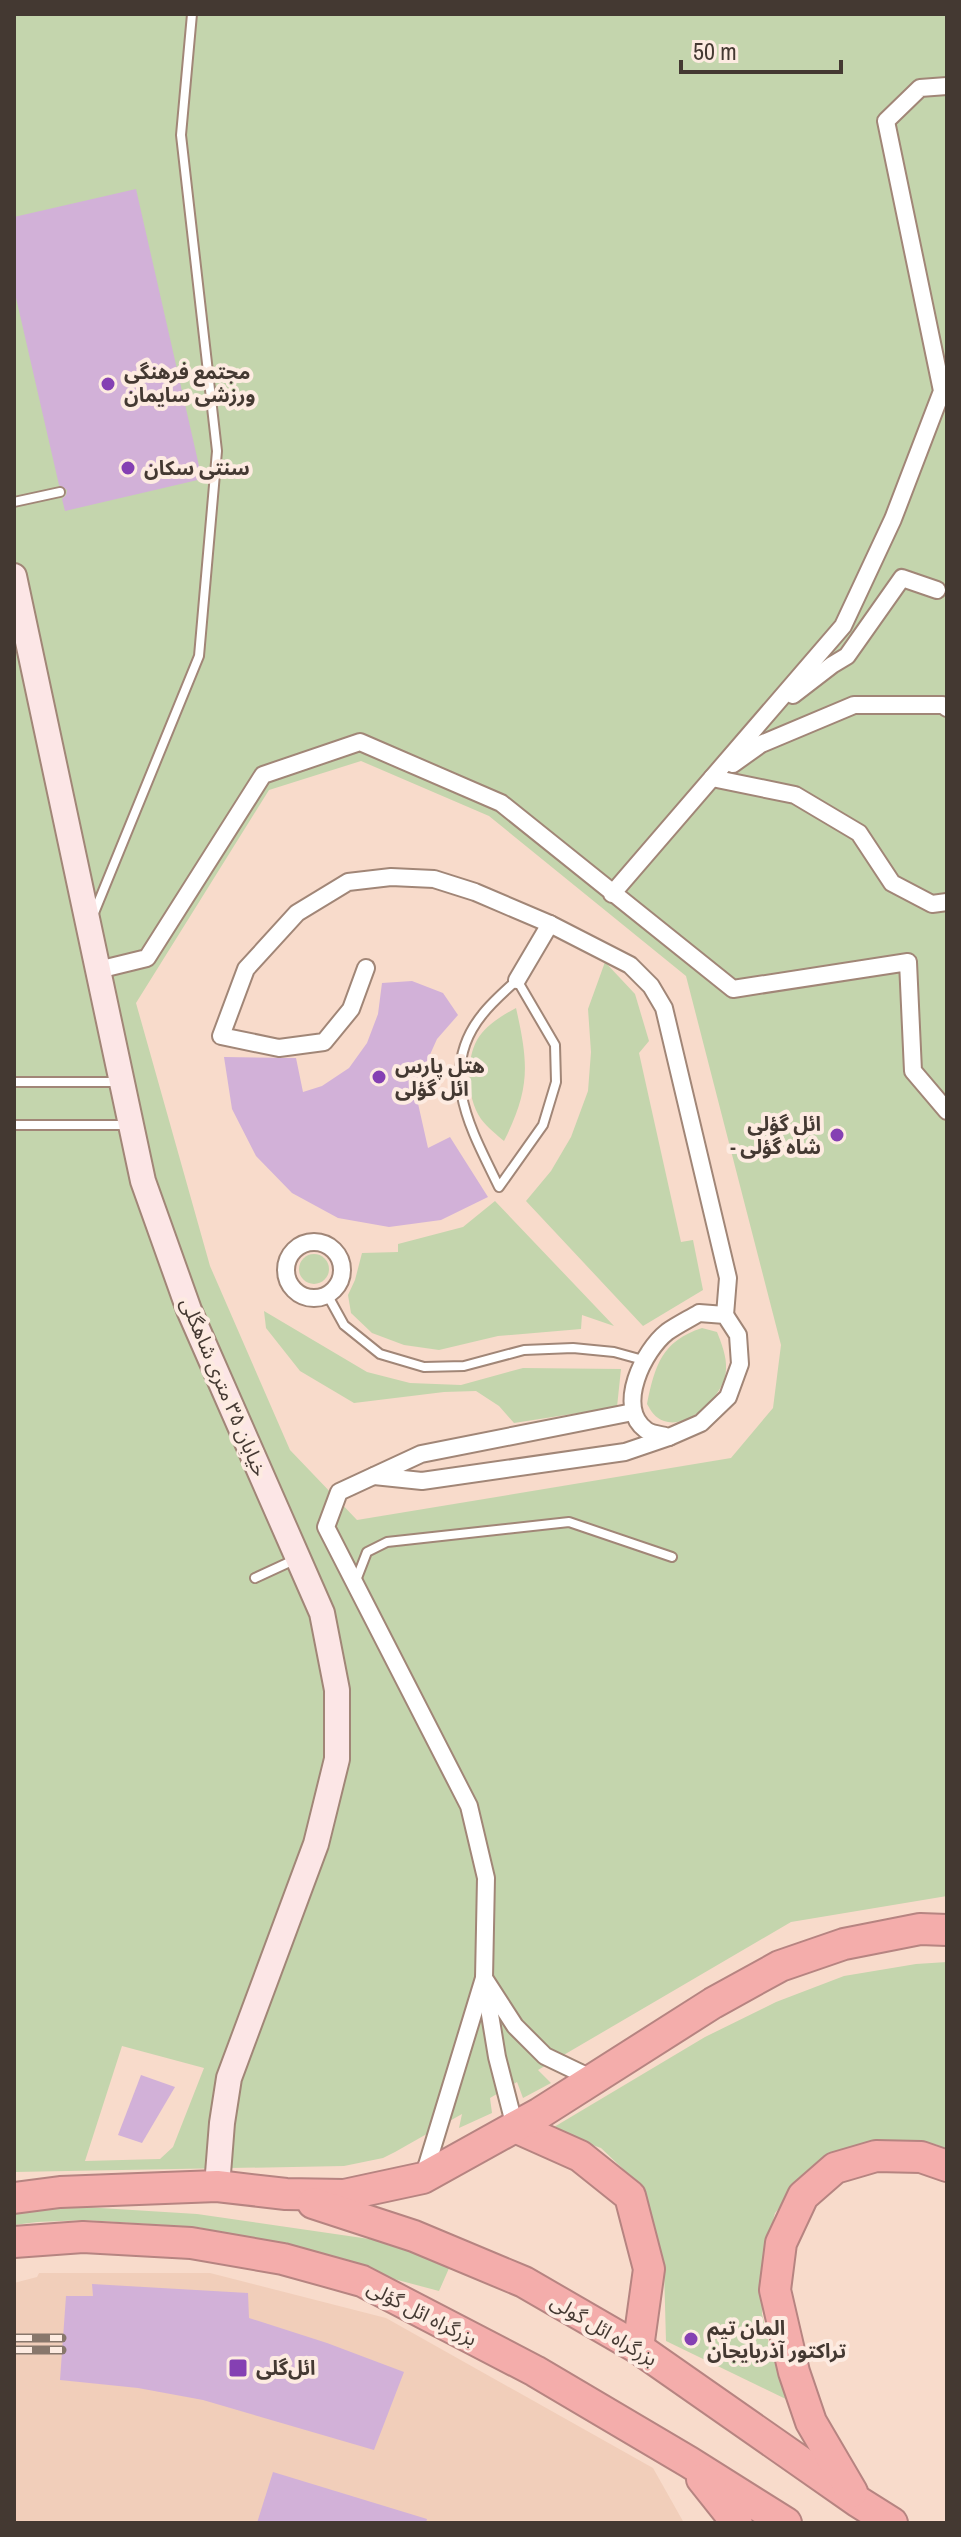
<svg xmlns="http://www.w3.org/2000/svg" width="961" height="2537" viewBox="0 0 961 2537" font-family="'Archivo Narrow','Noto Sans Arabic',sans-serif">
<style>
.built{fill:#f1ceba}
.green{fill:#c4d5ad;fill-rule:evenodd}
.building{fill:#d2b1d8}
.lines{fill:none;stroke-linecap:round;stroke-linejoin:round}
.lane-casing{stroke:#a18677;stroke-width:12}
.street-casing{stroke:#a18677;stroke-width:20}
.secondary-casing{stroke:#a18677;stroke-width:28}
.highway-casing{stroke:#b68481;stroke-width:34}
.lane{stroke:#fff;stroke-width:8}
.street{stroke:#fff;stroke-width:16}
.secondary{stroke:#fce6e6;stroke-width:24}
.highway{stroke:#f4adab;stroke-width:30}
.rail-casing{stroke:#88776c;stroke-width:9}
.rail{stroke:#fdebe1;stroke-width:6;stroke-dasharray:18;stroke-linecap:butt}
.poi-dot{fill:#8540b3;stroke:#fdebe1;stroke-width:3}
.labels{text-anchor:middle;stroke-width:8;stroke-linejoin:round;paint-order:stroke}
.poi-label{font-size:20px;font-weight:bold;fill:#443932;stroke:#fdebe1;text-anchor:start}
.street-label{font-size:20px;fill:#443932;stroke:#fdebe1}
</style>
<rect width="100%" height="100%" fill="#f8dbcb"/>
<path class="built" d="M39,2273h171l176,45 267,150 31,55h-670v-240l23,-6z"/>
<g class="green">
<path d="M14,14h933v1882l-156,26 -253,148 13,13 -28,15 -6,-16 -27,16 2,15 -33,15 3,-14 -67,38 -12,6 -39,8 -330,6zM361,761l128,55 197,160 95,369 -8,63 -42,50 -374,62 -67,-70 -80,-184 -74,-263 133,-213zM122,2046l82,22 -31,79 -13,12 -75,2z"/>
<path d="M605,962l30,32 14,47 -10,12 42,189 12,-2 10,50 -60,36 -117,-125 25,-30 20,-34 17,-46 3,-39 -3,-43z"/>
<path d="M516,1008c13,57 14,81 -12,133 -7,-6 -17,-14 -23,-22 -14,-20 -16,-57 -4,-79 9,-15 24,-24 39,-32z"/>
<path d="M495,1201l119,125 -32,-11 -1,14 -83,7 -59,14 -35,-5 -32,-12 -21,-20 -3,-18 7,-15 7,-27 36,-1v-8l65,-17z"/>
<circle cx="314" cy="1269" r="15"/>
<path d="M264,1311l103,61 43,11 51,2 62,-17 98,1 -4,38 -103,16 -15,-17 -23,-15 -32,1 -90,11 -54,-32 -34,-43z"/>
<path d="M702,1328l15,4c4,10 10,25 9,37 0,24 -36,61 -62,52 -9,-3 -13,-10 -17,-17 8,-39 15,-63 55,-76z"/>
<path d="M947,1962v188l-12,-6 -64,-2 -52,20 -44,51 -10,39 -3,62 8,34 22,54 -126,-61 -2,-73 -16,-65 -26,-35 -21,-20 -52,-18 156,-93 71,-35 68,-26 72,-12z"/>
<path d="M84,2207l113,7 200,29 53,23 -11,25 -241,-64 -113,-7 -48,2 -23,3v-13l23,-3z"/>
</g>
<g class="building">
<path d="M136,189l66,290 -137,32 -3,-12 4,-4 1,-5 -8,-5 -45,-196v-72z"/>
<path d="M412,981l31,12 15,22 -21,24 -13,29 -7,31 11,49 22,-11 38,60 -47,23 -52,7 -51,-9 -46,-25 -36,-37 -24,-47 -8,-52 72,1 7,34 19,-6 27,-18 18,-25 11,-29 4,-31z"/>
<path d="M141,2075l34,12 -33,56 -24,-8z"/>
<path d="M92,2284l156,9 1,25 78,25 77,29 -30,78 -171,-50 -65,-12 -78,-8 6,-84h27z"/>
<path d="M273,2472l154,47 -1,4h-169z"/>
</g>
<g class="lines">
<defs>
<g id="lane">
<path d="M14,502l46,-10"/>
<path d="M94,913l105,-257 18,-205 -36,-316 11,-121"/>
<path d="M517,980l38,65 1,37 -13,43 -44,62c-27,-56 -63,-115 -17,-172 10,-13 23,-24 35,-35z"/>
<path d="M14,1082h103"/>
<path d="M14,1125h115"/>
<path d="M328,1296l16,29 36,29 44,13 40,-1 60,-16 49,-2 41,4 29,8"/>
<path d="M255,1578l39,-18"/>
<path d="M355,1583l12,-31 20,-10 182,-20 103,35"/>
</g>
<g id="street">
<path d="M793,695l39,-30 15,-9 55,-78 35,12"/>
<path d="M733,764l28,-20 93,-39h89l4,3"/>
<path d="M712,778l83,17 64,38 33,50 40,21 15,-2"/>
<path d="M612,894l231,-268 50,-107 49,-128 -56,-270 34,-33 27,-2"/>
<path d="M366,968l-15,41 -27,33 -45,6 -58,-12 25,-67 51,-56 51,-31 43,-5 43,2 41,13 75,32 80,41 21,21 13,22 64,270 -3,37"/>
<path d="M98,970l49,-12 116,-183 97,-33 141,61 232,186 175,-27 5,109 34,40"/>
<path d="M517,980l33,-56"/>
<circle cx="314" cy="1270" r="28"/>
<path d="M699,1313l26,2 13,20 2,29 -12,33 -27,26 -32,14c-6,-2 -18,-3 -23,-7 -31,-23 -2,-80 21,-98 10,-7 22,-13 32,-19z"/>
<path d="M374,1476l48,5 203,-29 44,-15"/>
<path d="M515,2127l-18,-70 -13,-79 2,-100 -17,-72 -143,-279 13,-35 82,-38 212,-42"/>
<path d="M424,2175l60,-197 31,48 30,30 48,23"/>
</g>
<path id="secondary" d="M14,576l129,605 46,129 133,303 15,77v69l-21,85 -87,234 -7,45 -5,63"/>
<g id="highway">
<path d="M515,2127l65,29 50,40 19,73 -11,79"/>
<path d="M14,2198l46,-6 157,-6 69,8 58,1 79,-17 117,-65 173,-110 67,-37 64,-22 76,-15 27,1"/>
<path d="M313,2203l101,33 110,46 114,66 219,153 35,22"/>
<path d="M14,2242l69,-5 108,6 92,16 79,22 173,90 154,91 97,61"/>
<path d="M702,2479l35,44"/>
<path d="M852,2492l-41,-70 -17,-50 -19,-82 6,-47 22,-47 32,-28 41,-12 45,1 26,9"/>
</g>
</defs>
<use href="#lane" class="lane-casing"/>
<use href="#street" class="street-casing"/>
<use href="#secondary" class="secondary-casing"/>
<use href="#highway" class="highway-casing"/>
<use href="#lane" class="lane"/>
<use href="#street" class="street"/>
<use href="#secondary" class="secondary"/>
<use href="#highway" class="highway"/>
<defs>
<g id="rail">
<path d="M14,2338h48"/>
<path d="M14,2350h48"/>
</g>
</defs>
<use href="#rail" class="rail-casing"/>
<use href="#rail" class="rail"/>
</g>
<g class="poi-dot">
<circle cx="108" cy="384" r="8"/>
<circle cx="128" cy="468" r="8"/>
<circle cx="379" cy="1077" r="8"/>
<circle cx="837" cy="1135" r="8"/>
<circle cx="691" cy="2339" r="8"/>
<rect x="228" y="2358" width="20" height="20" rx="4"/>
</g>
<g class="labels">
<g class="poi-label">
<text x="124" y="379">مجتمع فرهنگی<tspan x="124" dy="23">ورزشی سایمان</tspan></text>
<text x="144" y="475">سنتی سکان</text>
<text x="395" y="1073">هتل پارس<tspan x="395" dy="23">ائل گؤلی</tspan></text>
<text x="821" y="1131" text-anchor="end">ائل گؤلی<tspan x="821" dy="23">- شاه گؤلی</tspan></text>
<text x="707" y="2335">المان تیم<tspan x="707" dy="23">تراکتور آذربایجان</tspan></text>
<text x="256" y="2375">ائل‌گلی</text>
</g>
<g class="street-label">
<text transform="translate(224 1387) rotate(67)" y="7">خیابان ۳۵ متری شاهگلی</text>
<text transform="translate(422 2313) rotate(27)" y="7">بزرگراه ائل گؤلی</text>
<text transform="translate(604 2330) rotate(31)" y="7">بزرگراه ائل گولی</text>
</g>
</g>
<rect width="961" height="2537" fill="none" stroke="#443932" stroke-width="32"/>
<path d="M681 60v12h160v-12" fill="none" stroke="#443932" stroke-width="4"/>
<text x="693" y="60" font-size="24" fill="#443932" stroke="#fdebe1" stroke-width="6" paint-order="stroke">50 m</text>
</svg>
